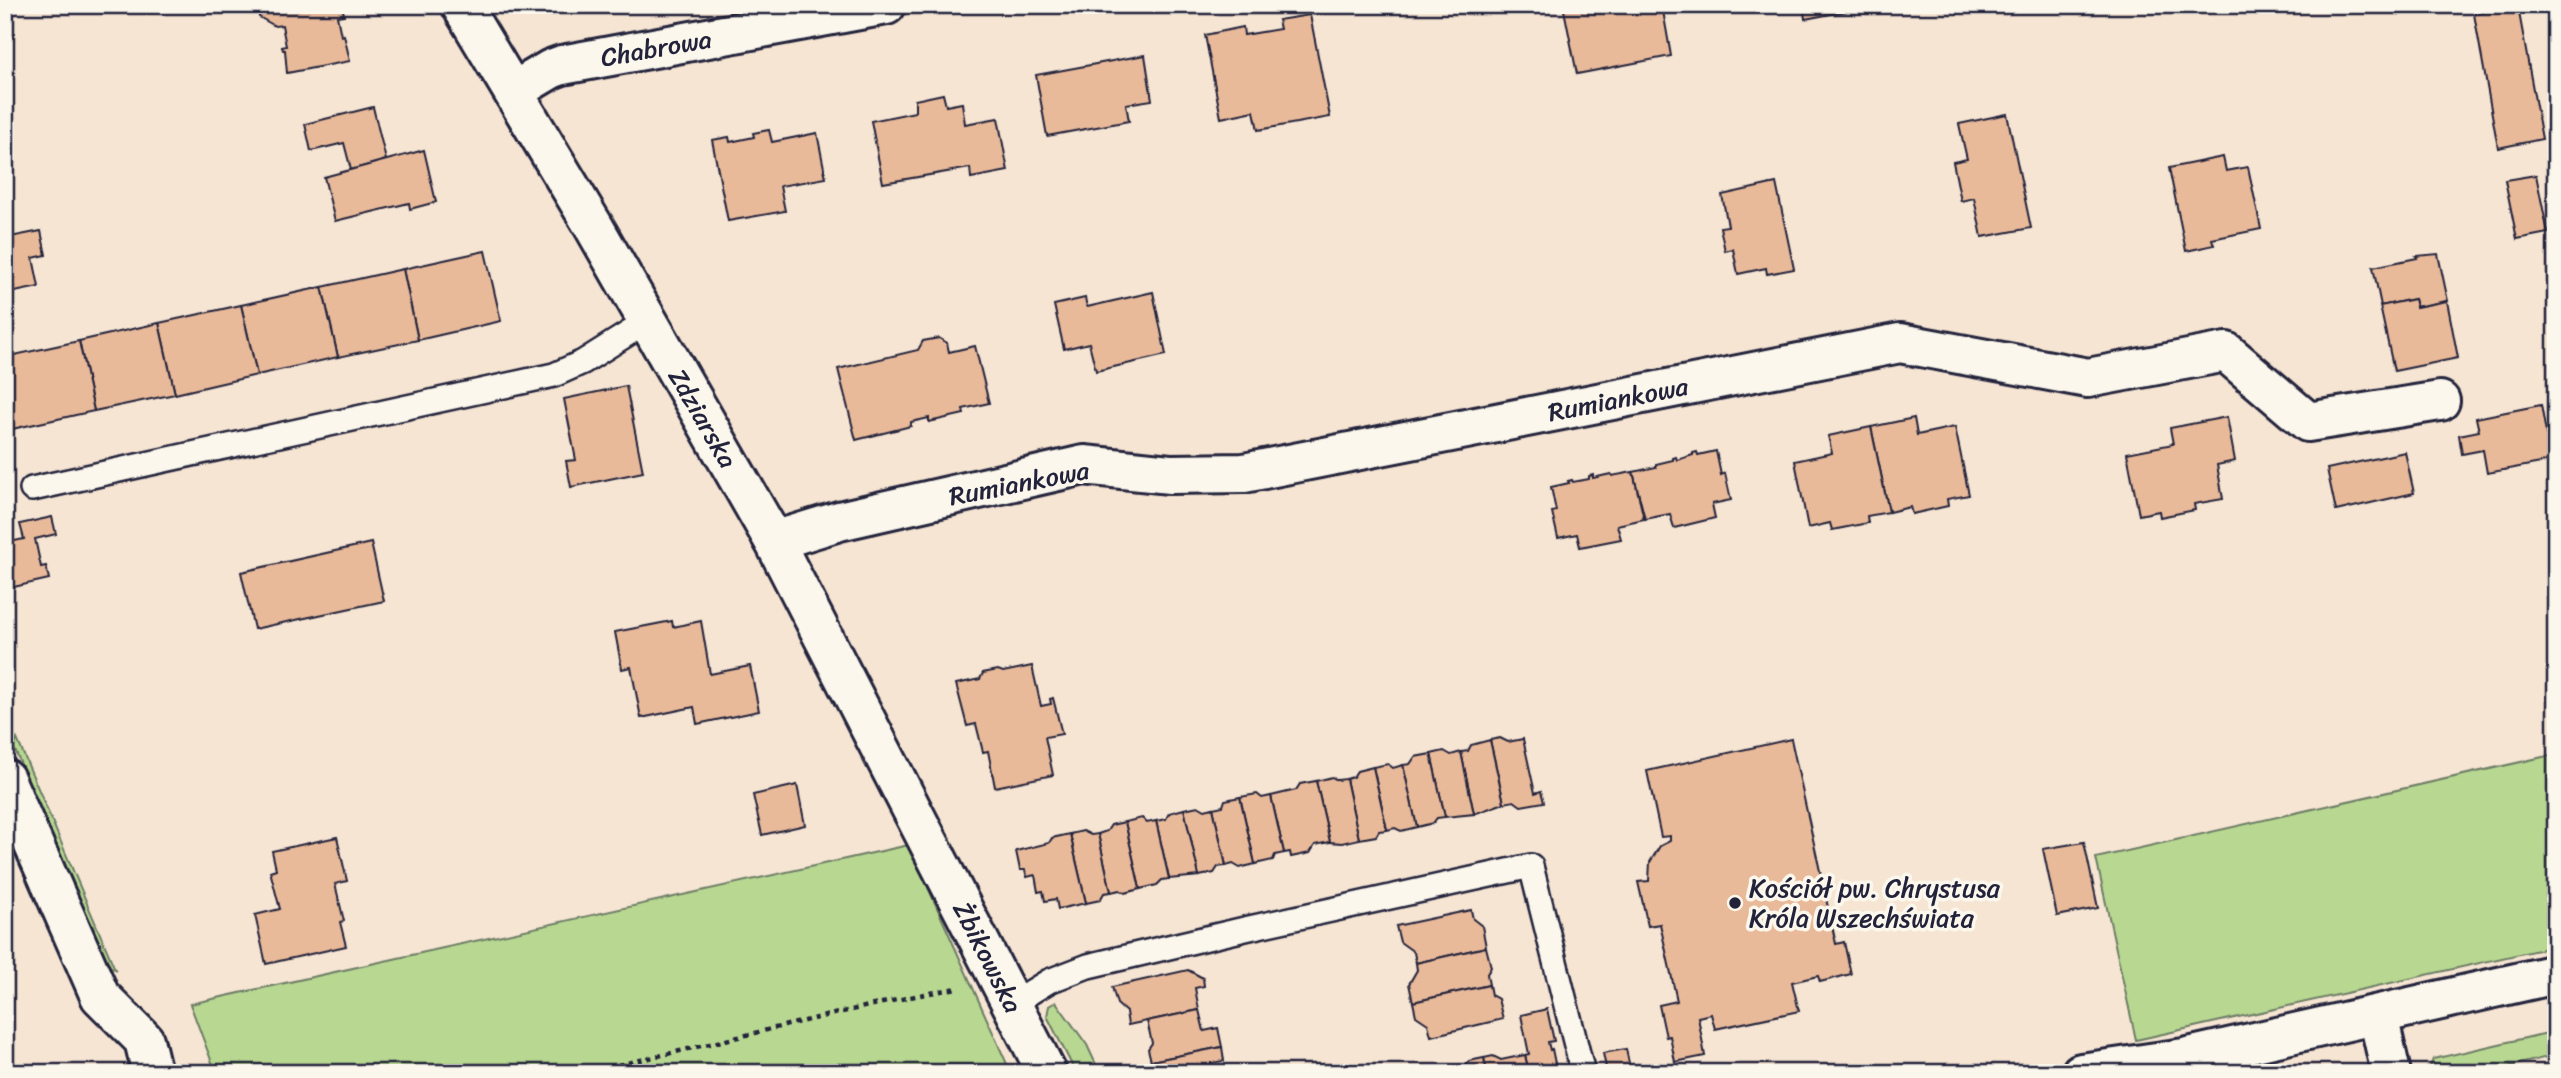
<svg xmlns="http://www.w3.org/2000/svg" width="2561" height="1078" viewBox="0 0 2561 1078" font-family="Sriracha,sans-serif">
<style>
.green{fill:#b8d891;stroke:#6d7d66;stroke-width:2}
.building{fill:#e9ba9a;stroke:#22223b;stroke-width:2}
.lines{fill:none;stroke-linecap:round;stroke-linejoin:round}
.lane-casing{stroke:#22223b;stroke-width:28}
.street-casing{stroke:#22223b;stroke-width:44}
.path{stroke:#22223b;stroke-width:4.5;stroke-dasharray:5 5;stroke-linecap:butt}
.lane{stroke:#fbf7ec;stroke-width:23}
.street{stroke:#fbf7ec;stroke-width:38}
.poi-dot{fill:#22223b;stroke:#fbf7ec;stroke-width:2.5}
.labels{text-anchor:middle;stroke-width:7;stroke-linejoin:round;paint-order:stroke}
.street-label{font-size:26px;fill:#22223b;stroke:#fbf7ec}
.poi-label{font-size:26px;fill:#22223b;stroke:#fbf7ec;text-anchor:start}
</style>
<rect width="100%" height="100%" fill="#f6e5d3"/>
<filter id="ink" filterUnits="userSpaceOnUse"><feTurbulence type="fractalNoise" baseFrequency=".0143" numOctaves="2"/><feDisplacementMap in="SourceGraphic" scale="14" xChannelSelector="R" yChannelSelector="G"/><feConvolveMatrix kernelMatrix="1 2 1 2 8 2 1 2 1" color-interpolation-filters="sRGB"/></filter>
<g filter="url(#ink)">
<g class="green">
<path d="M17,739l98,230 -9,-4 -92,-217z"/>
<path d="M2556,754v192l-420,94 -40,-182z"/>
<path d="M909,845l102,228h-795l-26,-69z"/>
<path d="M1056,1002l31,43 13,28h-24l-29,-57 2,-10z"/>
<path d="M2556,1031v24l-74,18h-54l5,-14z"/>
</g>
<g class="building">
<path d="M258,5h84l2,10 -7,1 4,20 3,-1 6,26 -63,12 -2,-23h-2l-1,-3 4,-1 -4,-21 -7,1 -16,-9z"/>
<path d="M1563,5h99l9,51 -94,18z"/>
<path d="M1803,5h76l-74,14z"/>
<path d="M2518,7l24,132 -44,9 -24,-134z"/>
<path d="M1310,15l20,102 -72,13 -4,-19 -33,7 -16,-83 38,-8 1,8 36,-6 -2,-9z"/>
<path d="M1145,55l7,45 -26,4 3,17 -82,15 -11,-61z"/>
<path d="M943,94l3,12 16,-3 3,21 33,-6 10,53 -37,7 -1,-10 -87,15 -12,-62 44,-9v-12z"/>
<path d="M373,107l13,53 -35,10 -7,-27 -33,8 -6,-27z"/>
<path d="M2007,114l24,114 -49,9 -8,-39 -13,3 -8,-39 14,-3 -8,-35z"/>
<path d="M769,130l3,12 45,-9 9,45 -46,8 5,25 -57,10 -16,-81 17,-3 1,5 24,-5 -1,-4z"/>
<path d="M424,150l12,52 -26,7 -1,-6 -74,18 -11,-44z"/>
<path d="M2223,157l3,14 22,-4 13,62 -49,10 2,6 -28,6 -17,-83z"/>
<path d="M2536,175l12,58 -31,6 -12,-59z"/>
<path d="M1776,183l18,86 -27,5 -1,-6 -28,6 -5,-25 -8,2 -5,-24 8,-1 -6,-31z"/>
<path d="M41,231l5,24 -13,3 6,29 -34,7v-56z"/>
<path d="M485,251l16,70 -83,19 -15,-71z"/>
<path d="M2438,254l10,47 -32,6 -2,-8 -33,7 -8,-39 44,-9 -1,-2z"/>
<path d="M403,269l15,71 -80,17 -16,-70z"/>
<path d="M322,287l16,70 -81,18 -16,-70z"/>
<path d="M1153,292l13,63 -70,16 -7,-28 -25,6 -10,-44 31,-7 2,9z"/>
<path d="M2414,299l2,8 31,-6 11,57 -64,13 -14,-65z"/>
<path d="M241,305l16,70 -82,19 -16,-71z"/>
<path d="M159,323l16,71 -81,17 -15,-70z"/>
<path d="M939,338l8,5 2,9 26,-6 14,57 -26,6 1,5 -35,8v-4l-18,4v4l-55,14 -18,-71 80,-19 5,-9z"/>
<path d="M79,341l15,70 -82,18 -7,-31v-41z"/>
<path d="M626,386l17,86 -72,15 -5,-26 10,-1 -12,-61z"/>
<path d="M2541,405l10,56 -64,12 -4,-23 -21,4 -3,-19 20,-4 -3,-13z"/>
<path d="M2227,417l8,44 -18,4 6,34 -29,5 1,6 -35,7 -1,-6 -20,4 -12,-62 46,-9 -3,-16z"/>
<path d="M1914,418l3,17 38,-8 14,68 -22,4 1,7 -36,8 -2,-7 -21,5 -18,-85z"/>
<path d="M1871,427l18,85 -22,4 1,7 -36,7 -2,-7 -22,5 -13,-67 37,-8 -4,-17z"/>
<path d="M1716,451l5,24 4,-2 6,27 -19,4 3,14 -41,10 -4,-14 -25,5 -12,-47 23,-5v-3l17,-4v-2l3,-1 1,3 16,-5v-2l4,-1 1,3z"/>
<path d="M2405,452l9,41 -78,18 -9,-42z"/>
<path d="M1633,472l11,47 -27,6 4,14 -41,8 -3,-13 -19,4 -6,-26 4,-1 -5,-24 18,-4 -1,-2 4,-1 1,2 16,-3v-3l4,-1v3l18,-4 1,2z"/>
<path d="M52,517l4,17 -21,5 6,28 5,-1 3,13 -44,10v-46l19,-4 -4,-15z"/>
<path d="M371,543l13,58 -130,28 -13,-57z"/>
<path d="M672,621l1,6 28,-6 9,53 40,-8 9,45 -62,13 -3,-17 -53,11 -10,-51 -9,2 -7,-37z"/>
<path d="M1032,666l9,40 10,-2 -1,-5 3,-1 9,36 -17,3 8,38 -58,12 -7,-36 -5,1 -7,-28 -9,2 -11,-42 24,-5 3,-6 15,-3 5,2z"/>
<path d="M1500,738l8,4 15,-3 12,54 6,-2 3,11 -23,4 -7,-5 -10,2 -14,-63z"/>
<path d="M1791,739l45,205 8,-2 7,32 -31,8 -2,-6 -26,6 7,29 -84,18 -4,-15 -13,3 7,39 -30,6 -5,-26 -4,1 -7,-32 18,-4 -17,-77 -12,2 -10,-44 11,-1 1,-19 10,-16 10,-5v-5l-9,1 -14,-66z"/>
<path d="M1490,740l14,63 -30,11 -13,-62 7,-1 3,-6z"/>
<path d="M1444,751l7,4 10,-3 13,62 -29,3 -14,-63z"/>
<path d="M1431,754l14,63 -8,1 -4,5 -16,4 -14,-62 7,-1 5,-7z"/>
<path d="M1388,764l5,4 10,-3 14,62 -16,4 -6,-3 -8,2 -14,-63z"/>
<path d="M1373,767l14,63 -8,1 -3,5 -17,3 -13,-60 7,-2 4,-6z"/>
<path d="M1332,777l5,3 9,-1 13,60 -17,4 -12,-1 -14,-61z"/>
<path d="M1316,781l14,61 -15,3 -5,8 -19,4 -1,-5 -6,1 -13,-57 25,-6 4,-6z"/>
<path d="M797,785l8,40 -43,10 -9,-40z"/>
<path d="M1257,794l5,4 9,-2 13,57 -9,2 -2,5 -18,4 -15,-67z"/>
<path d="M1240,797l15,67 -15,4 -7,-4 -7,2 -13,-58 10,-2 2,-6z"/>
<path d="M1198,806l7,4 8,-2 13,58 -8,1 -4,6 -15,3 -15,-67z"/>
<path d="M1184,809l15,67 -30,3 -13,-58 10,-2 3,-6z"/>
<path d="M1142,818l5,5 9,-2 13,58 -7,1 -5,5 -17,4 -15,-67z"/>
<path d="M1125,822l15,67 -15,4 -5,-3 -9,2 -13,-58 9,-3 4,-6z"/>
<path d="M1083,831l8,4 7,-1 13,58 -7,1 -4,7 -14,3 -16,-69z"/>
<path d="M1070,834l16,69 -28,6 -2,-10 -11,2 -2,-10 -5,1 -3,-17 -8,2 -2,-7h-5l-4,-19 33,-8 3,-5z"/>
<path d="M337,837l10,44 -12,3 9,37 -4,1 6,24 -80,18 -11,-49 25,-6 -10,-38 6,-2 -4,-18z"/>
<path d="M2084,842l14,66 -41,8 -14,-67z"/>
<path d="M1471,910l2,9 9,7 4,21 -70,16 -2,-11 -14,-10 -4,-16z"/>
<path d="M1486,947l5,20 -4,7 2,11 -76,17 -4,-18 8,-14 -1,-7z"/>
<path d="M1188,970l15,8 1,8 -9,2 4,22 -71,15 -2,-13 -9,-8 -5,-17z"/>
<path d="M1489,985l2,10 7,4 5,20 -72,17 -3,-12 -12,-8 -3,-14z"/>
<path d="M1547,1009l7,32 -6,1 2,8 2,-1 5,24h-28l-4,-18 4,-1 -8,-39z"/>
<path d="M1199,1010l5,21 14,-3 4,19 -71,14 -3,-12 4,-6 -5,-22z"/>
<path d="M1222,1047l2,14 -13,2 2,10h-60l-2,-12z"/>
<path d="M1626,1049l5,24h-24l-4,-20z"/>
<path d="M1525,1055l4,18h-42l-3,-15 9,-2 8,4z"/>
<path d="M1484,1058l3,15h-41l18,-4 5,-8z"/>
</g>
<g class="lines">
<defs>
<g id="lane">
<path d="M32,489l522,-114 29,-13 65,-41"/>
<path d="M1013,1003l36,-22 39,-15 157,-37 286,-63 52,207"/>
</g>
<g id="street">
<path d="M461,5l133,222 180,314 273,532"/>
<path d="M514,91l37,-22 11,-4 324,-60"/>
<path d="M774,541l65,-20 245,-56 86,9 74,-1 656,-130 188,35 138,-26 82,70 132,-21"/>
<path d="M5,779l95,217 44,44 8,33"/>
<path d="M2378,1015l13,58"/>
<path d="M2081,1073l103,-15 372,-84"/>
</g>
</defs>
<use href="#lane" class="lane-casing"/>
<use href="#street" class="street-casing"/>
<path class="path" d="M579,1073c127,-25 251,-62 378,-85"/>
<use href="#lane" class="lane"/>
<use href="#street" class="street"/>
</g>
</g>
<circle class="poi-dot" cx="1735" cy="903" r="7"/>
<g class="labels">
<g class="street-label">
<text transform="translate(656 48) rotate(-10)" y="9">Chabrowa</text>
<text transform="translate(1618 399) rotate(-11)" y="9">Rumiankowa</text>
<text transform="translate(703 418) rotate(60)" y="9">Zdziarska</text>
<text transform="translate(1019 483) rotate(-11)" y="9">Rumiankowa</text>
<text transform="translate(988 957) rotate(63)" y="9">Żbikowska</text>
</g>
<g class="poi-label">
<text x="1749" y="897">Kościół pw. Chrystusa<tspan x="1749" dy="30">Króla Wszechświata</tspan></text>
</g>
</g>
<rect width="2561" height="1078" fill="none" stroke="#fbf7ec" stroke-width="28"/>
<rect x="14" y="14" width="2533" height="1050" fill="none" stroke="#22223b" stroke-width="2.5" filter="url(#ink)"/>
</svg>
